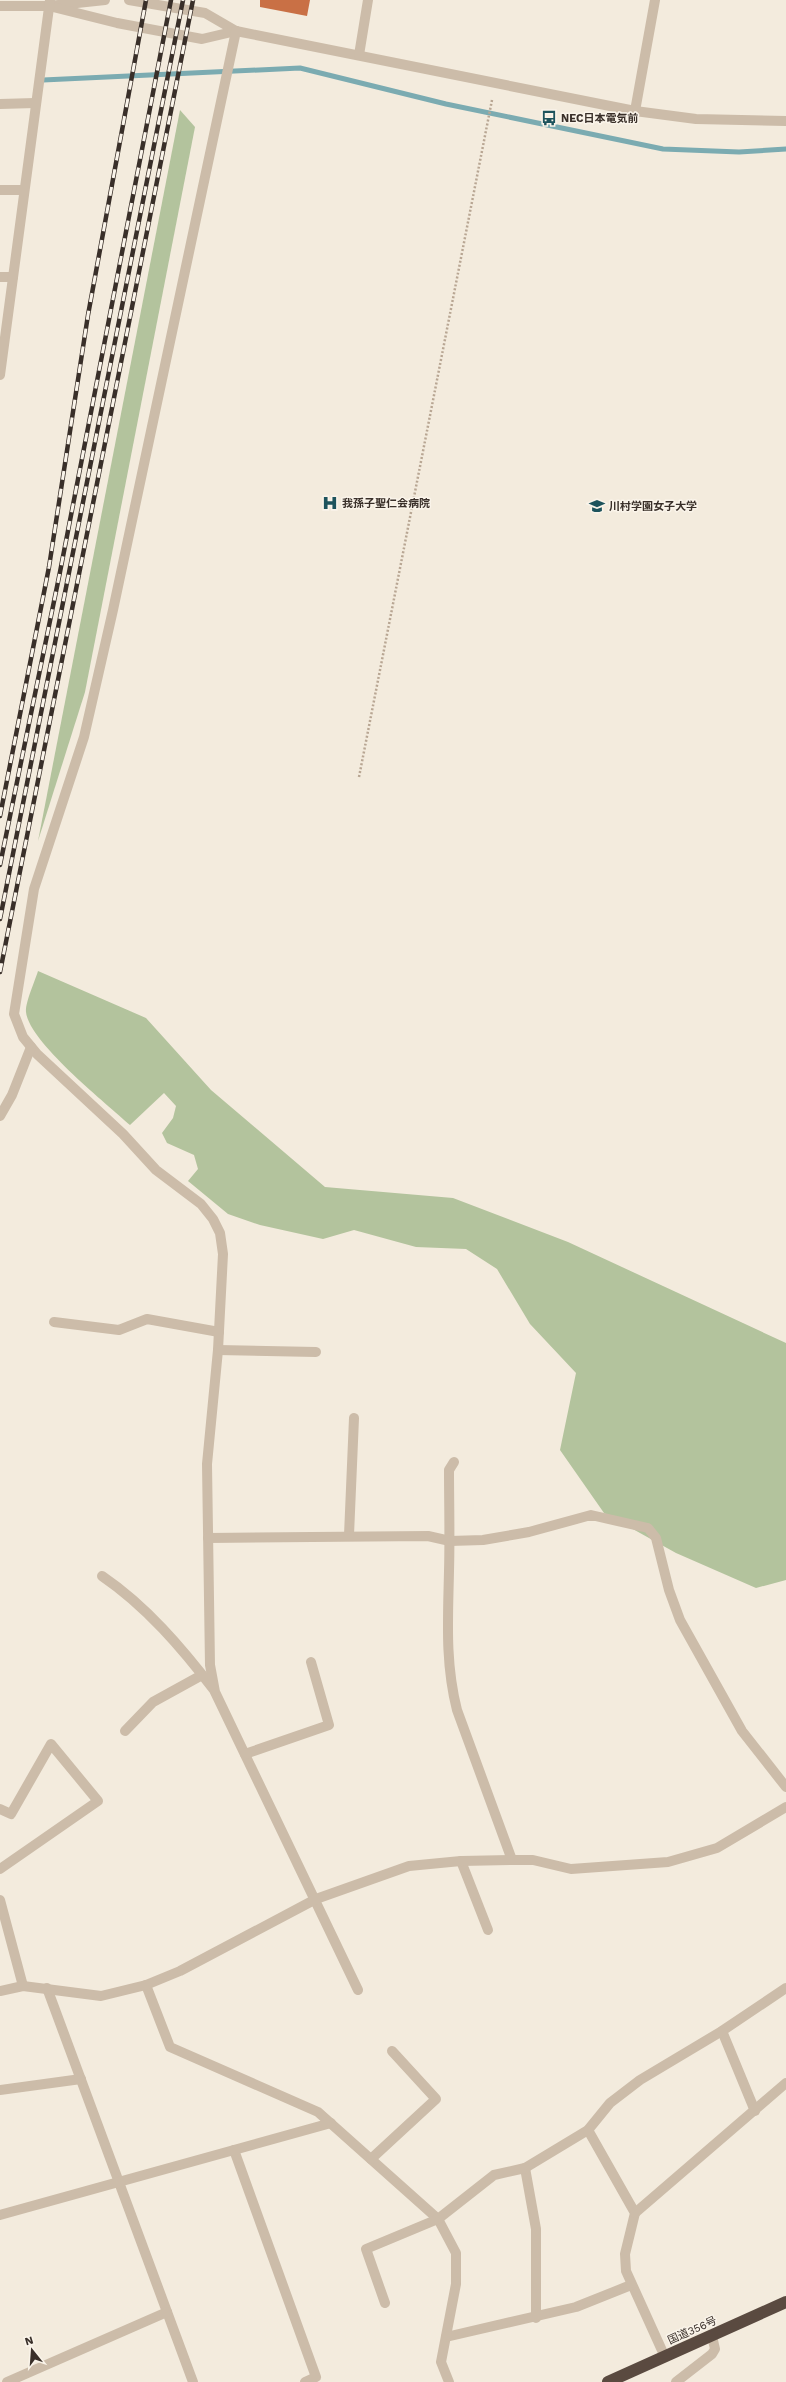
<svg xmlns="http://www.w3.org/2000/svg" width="786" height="2382" viewBox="0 0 786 2382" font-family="'Work Sans','Noto Sans JP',sans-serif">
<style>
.green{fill:#b3c39d}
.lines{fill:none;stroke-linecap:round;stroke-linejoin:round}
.stream{stroke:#7babb1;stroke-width:5}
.building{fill:#c97045}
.path{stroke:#b8a693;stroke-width:2.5;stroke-dasharray:2 2;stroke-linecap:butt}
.minor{stroke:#ccbca9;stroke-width:10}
.highway{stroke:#5a4a40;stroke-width:12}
.rail-casing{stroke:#392f29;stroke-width:4.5}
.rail{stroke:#faf4ea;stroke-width:3;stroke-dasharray:9;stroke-linecap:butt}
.labels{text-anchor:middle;stroke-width:3;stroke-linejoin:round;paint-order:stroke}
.poi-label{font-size:11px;font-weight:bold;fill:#392f29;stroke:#faf4ea;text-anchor:start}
.street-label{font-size:11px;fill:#392f29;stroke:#faf4ea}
</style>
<rect width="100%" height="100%" fill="#f3ebdd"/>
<g class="green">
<path d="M180,110l15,17 -110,565 -47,149z"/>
<path d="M38,971l108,47 65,72 114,97 128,11 115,44 218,101v237l-30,8 -80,-35 -72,-40 -44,-63 16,-77 -46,-49 -33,-55 -31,-20 -50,-2 -62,-17 -31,9 -63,-14 -32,-11 -40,-33 10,-12 -4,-14 -27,-12 -5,-10 11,-15 3,-12 -12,-13 -34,32c-24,-22 -101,-83 -104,-113 -1,-9 9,-31 12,-41z"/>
</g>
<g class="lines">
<path class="stream" d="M43,80l257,-12 146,36 217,45 76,3 47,-3"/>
</g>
<path class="building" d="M260,0h50l-3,16 -47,-9z"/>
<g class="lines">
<path class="path" d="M359,777l133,-677"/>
<g class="minor">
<path d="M129,0l76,13 31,18 399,80 61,8 90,2"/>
<path d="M0,6h49l56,-6"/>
<path d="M49,6l68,17 85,16 34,-8"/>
<path d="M236,31l-123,579 -29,127 -50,152 -20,125 9,23 14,17 86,80 33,36 45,34 12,15 7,14 3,21 -5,96 -11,114 3,201 5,27 143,298"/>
<path d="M359,55l9,-55"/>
<path d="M0,104l35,-1"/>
<path d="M635,111l20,-111"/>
<path d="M0,190h24"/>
<path d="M0,277h13"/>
<path d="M0,375l50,-375"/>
<path d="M0,1116l12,-21 19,-48"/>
<path d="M54,1322l65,8 28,-11 72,13"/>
<path d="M218,1350l98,2"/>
<path d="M454,1462l-5,8c0,34 1,67 0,101 -1,48 -4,92 8,139l55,150"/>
<path d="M349,1535l5,-117"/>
<path d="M208,1538l220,-2 22,5 33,-1 46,-8 62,-17 57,13 8,10 13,52 11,30 62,111 44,56"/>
<path d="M102,1576c44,30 80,72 112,114"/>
<path d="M125,1731l28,-29 49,-27"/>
<path d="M245,1754l84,-29 -18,-63"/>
<path d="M0,1809l11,5 40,-70 47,57 -98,68"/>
<path d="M461,1861l27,69"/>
<path d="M0,1900l23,86"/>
<path d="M146,1985l24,62 148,65 120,107 18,34v31l-15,78 8,20"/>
<path d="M47,1988l146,394"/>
<path d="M0,1991l23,-5 78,10 45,-11 34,-14 136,-72 93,-33 52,-5 51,-1h21l38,9 97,-7 49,-14 69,-41"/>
<path d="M722,2031l33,80"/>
<path d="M0,2090l81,-11"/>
<path d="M588,2130l47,83 -10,41 1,17 39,86"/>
<path d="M234,2150l82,227 -11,5"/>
<path d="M371,2159l65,-60 -44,-48"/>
<path d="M525,2168l11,61v89"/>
<path d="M635,2213l151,-130"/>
<path d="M0,2215l331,-92"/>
<path d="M385,2303l-19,-54 72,-30 56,-44 31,-7 63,-38 22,-27 30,-23 82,-49 64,-43"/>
<path d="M446,2337l130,-30 55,-22"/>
<path d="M7,2382l160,-70"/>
<path d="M676,2382l36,-28 3,-5 -3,-13"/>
</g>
<path class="highway" d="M608,2382l178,-80"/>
<defs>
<g id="rail">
<path d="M0,816l49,-249 39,-252 58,-315"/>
<path d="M0,865l60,-293 111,-572"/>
<path d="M0,919l183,-919"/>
<path d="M0,972l193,-972"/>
</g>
</defs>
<use href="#rail" class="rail-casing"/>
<use href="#rail" class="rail"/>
</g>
<defs>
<symbol id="bus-bare" viewBox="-9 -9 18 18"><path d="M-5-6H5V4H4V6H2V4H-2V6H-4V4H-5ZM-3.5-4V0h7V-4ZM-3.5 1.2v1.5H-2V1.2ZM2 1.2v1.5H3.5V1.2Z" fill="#1d535c" stroke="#faf4ea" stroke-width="2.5" paint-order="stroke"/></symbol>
<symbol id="hospital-bare" viewBox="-9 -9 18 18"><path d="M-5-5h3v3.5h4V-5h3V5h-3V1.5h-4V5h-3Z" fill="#1d535c" stroke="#faf4ea" stroke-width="2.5" paint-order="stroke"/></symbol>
<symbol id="university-bare" viewBox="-9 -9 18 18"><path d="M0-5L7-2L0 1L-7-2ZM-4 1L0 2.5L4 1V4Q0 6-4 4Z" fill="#1d535c" stroke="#faf4ea" stroke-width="2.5" paint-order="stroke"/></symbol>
</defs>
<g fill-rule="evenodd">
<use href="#bus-bare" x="538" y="107" width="22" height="22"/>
<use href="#hospital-bare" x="319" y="492" width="22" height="22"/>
<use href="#university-bare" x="586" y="495" width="22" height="22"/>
</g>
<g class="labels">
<g class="poi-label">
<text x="561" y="122">NEC日本電気前</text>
<text x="342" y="507">我孫子聖仁会病院</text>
<text x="609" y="510">川村学園女子大学</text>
</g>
<g class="street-label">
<text transform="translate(692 2330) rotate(-24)" y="4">国道356号</text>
</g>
</g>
<g transform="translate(32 2350) rotate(343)" stroke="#faf4ea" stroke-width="3" paint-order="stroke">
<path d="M0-3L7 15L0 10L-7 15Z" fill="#392f29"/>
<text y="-6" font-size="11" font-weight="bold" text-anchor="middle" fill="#392f29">N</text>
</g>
</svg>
